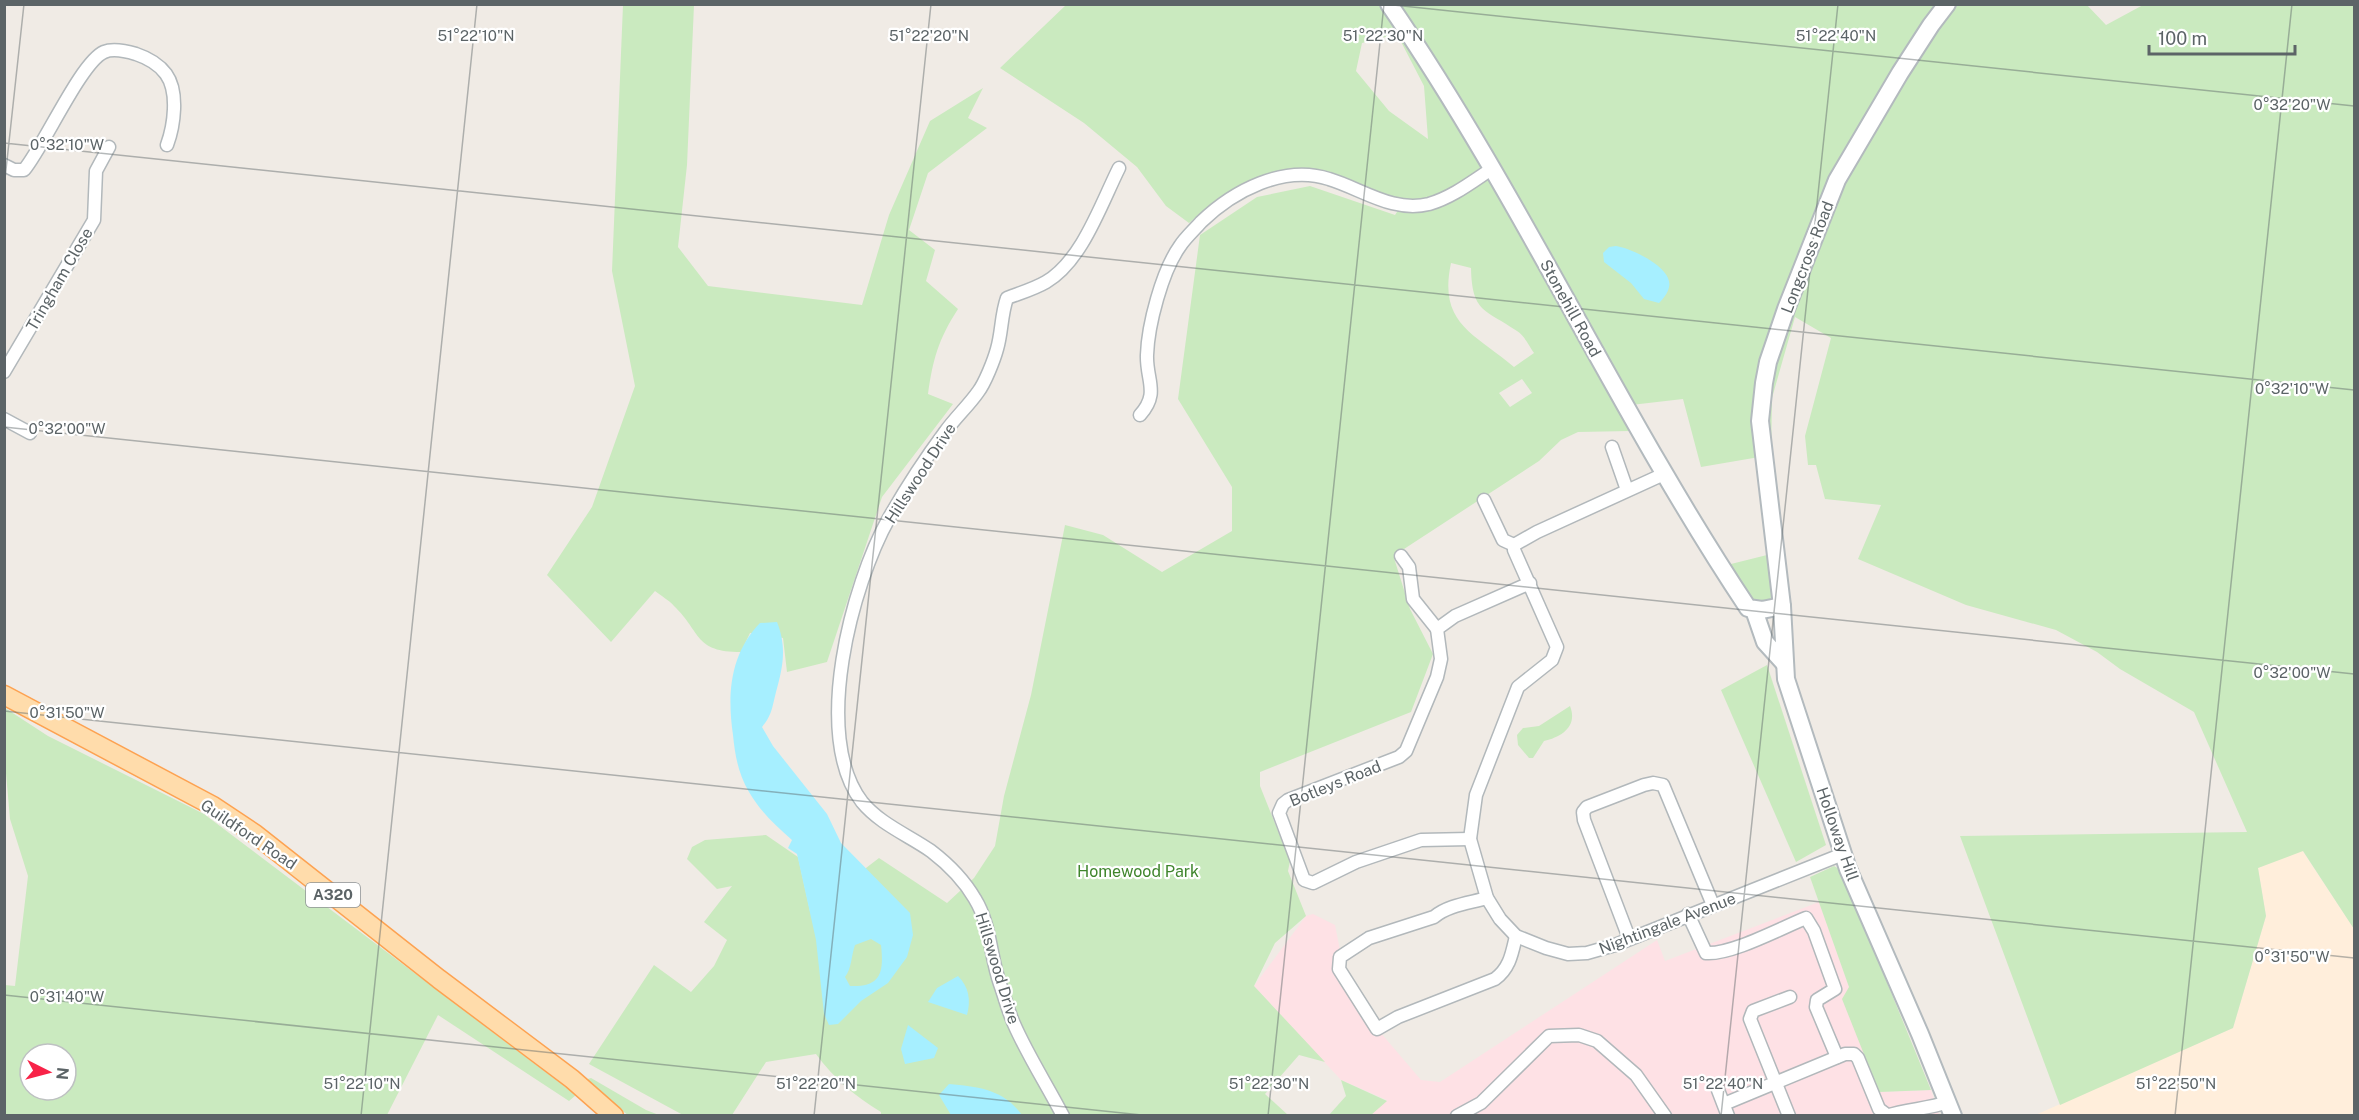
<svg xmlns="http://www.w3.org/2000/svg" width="2359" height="1120" viewBox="0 0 2359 1120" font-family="'Public Sans',sans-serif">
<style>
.commercial{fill:#ffeedb}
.medical{fill:#fee1e5}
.green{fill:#caeabf;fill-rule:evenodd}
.water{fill:#a6efff;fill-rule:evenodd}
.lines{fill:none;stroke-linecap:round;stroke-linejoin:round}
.street-casing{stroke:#b2b8bb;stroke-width:15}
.secondary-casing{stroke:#b3babe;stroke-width:20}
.primary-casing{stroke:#fda251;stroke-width:21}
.street{stroke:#fff;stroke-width:12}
.secondary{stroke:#fff;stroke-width:16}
.primary{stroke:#ffdcab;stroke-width:18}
.ticks{fill:none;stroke:#5c6467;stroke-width:1.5;stroke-opacity:0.45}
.labels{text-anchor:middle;stroke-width:4.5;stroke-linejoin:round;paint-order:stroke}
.shield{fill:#fff;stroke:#8d9295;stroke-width:1.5}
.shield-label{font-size:15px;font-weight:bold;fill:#5c6467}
.street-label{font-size:16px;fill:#5c6467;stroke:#fff}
.park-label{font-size:16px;fill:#3f852d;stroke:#fff}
.ticks-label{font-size:15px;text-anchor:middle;fill:#5c6467;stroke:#fff;stroke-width:4.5;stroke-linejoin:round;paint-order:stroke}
</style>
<rect width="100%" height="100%" fill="#f0ebe5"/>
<path class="commercial" d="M2302,850l52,79v186l-321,1 200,-88 33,-112 -8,-48z"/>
<path class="medical" d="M1819,902l30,85 30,105 52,-2 8,25h-568l16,-15 -46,-20 -87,-94 52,-70 7,-2 22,11 5,25 -5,14 5,21 81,95 19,2 217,-142 8,21z"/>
<g class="green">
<path d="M2086,4l20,21 37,-20h211v924l-51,-78 -45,17 8,48 -33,112 -173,77 -100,-269 287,-4 -53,-120 -74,-43 -23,-17 -41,-22 -90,-25 -108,-46 23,-54 -56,-6 -9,-34h-8l-3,-29 26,-98 -36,-21 -23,81 -1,57 -70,12 -18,-68 -52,6 -1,26 -52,1 -17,8 -22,21 -135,88 -10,9 16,51 23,45 -22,58 -151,60v14l30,75 -2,10 18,45 -31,27 -21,43 71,76 -26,-7 -34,39 23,21h-407v-3c-26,-16 -47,-33 -65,-58l-50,8 -34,53h-49l-94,-51 65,-99 37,27 23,-26 13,-26 -23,-18 28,-36 -15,3 -30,-30 5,-12 13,-7 61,-5 32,22 12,54 69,-53 68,45 27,-25 21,-32 9,-50 27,-101 34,-170 38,10 59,37 70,-41v-44l-54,-88 22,-164 57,-38 53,-11 85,29 10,-15 -103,-32 -52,12 -30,17 -31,26 -23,-17 -29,-39 -53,-44 -84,-55 66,-63zM1397,34l27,52 4,53 -39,-28 -33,-40 6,-28zM1451,263l20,5c1,45 14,41 46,63 7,4 12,15 17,22l-20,14c-40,-34 -76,-43 -63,-104zM1522,379l10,14 -22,14 -11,-14z"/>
<path d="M623,5h71l-7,160 -9,82 30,39 154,19 27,-90 41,-94 53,-33 -15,30 19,10 -59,45 -19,57 26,20 -9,31 32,28c-20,31 -25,50 -30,85l25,10 -71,93 -55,165 -40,10 -4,-34 -33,-5 -9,19c-47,0 -39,-19 -67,-46 -5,-6 -13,-10 -19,-15l-44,51 -64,-67 45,-68 43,-121 -23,-115z"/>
<path d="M1771,554l3,38 -6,11h-16l-25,-38z"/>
<path d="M1767,665l59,180 -30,17 -75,-172z"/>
<path d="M1570,706c8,20 -8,31 -26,35l-11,17h-4l-11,-13 -1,-10 6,-7 16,-2z"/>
<path d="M5,708l43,28 156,78 372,281 -7,6 -131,-86 -51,100h-382v-130l10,1 13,-110 -18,-57 -5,-57zM30,1054h36v36h-36z"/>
<path d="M1834,866l7,4 90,220 -52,2 -37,-93 7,-12 -39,-110z"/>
<path d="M591,1078l55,32 13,5h-31l-47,-34z"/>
<path d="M1341,1080l46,21 -16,14h-42l17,-19z"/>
</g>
<g class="water">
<path d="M1616,246c15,2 58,22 53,41 -1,6 -6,12 -10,16l-15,-4 -13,-16 -27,-21 -1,-9 6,-6z"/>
<path d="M777,622c10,25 6,45 -1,70 -4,16 -4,23 -14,35l11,19 54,68 14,29 69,70 3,22 -6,22 -19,26 -27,18 -23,23 -9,1 -5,-11 -8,-74 -19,-86 -9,-6 4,-8c-17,-15 -32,-29 -43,-48 -11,-19 -14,-37 -16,-57 -6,-41 -3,-81 27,-112zM871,939l10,6c3,28 0,42 -31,41l-5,-9c7,-9 6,-21 10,-32z"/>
<path d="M958,976c11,11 13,24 9,39l-39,-13 9,-14z"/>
<path d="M908,1025l30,23 -4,10 -29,6 -4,-15z"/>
<path d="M949,1084c30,3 54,5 73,31h-71l-12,-20z"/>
</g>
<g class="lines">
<defs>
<g id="street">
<path d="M4,165l10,5h10c20,-24 57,-108 80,-118 9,-4 22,-1 32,2 12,4 22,9 30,20 13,18 8,52 1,71"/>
<path d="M4,372l90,-152 2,-49 13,-24"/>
<path d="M1140,415c20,-22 6,-35 7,-60 1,-30 15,-84 33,-109 5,-8 14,-16 21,-24 32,-31 83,-58 128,-43 33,10 64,34 100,25 24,-7 44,-23 64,-36"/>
<path d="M4,419l26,14"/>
<path d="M1612,447l15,43"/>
<path d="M1664,474l-127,58 -23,13v5l43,97 -5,13 -34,27 -42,108 -6,44 17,59 13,21 16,17 30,12 22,6 19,-1 28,-8 228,-91"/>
<path d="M1484,500l19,40 11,5"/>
<path d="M1401,556l8,11 4,32 24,30"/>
<path d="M1470,839l-49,1 -65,22 -43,21 -9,-3 -25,-67 4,-9 5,-4 111,-43 7,-6 31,-74 4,-18 -4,-30 18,-13 75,-33"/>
<path d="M1487,898c-17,5 -39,7 -53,19l-65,21 -29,19 -1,12 38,60 21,-12 97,-38c15,-11 17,-26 21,-43"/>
<path d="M1688,914l18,39c25,2 75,-25 100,-35l8,13 21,58 -18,11 -1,7 21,50"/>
<path d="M1629,938l-45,-118 -1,-8 4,-5 57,-22 9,-2 10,2 50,120"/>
<path d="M1718,1090l10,26"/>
<path d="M1724,1104l121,-50h9l4,4 21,51 8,6"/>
<path d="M1063,1116c-16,-31 -35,-60 -49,-92 -6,-13 -9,-26 -14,-40 -10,-28 -9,-59 -25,-85 -11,-19 -27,-35 -44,-48 -23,-16 -51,-27 -69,-49 -51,-66 -10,-218 27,-284 17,-30 36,-59 56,-86 10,-14 24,-27 33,-40 7,-9 16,-32 19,-43 5,-17 4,-34 10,-51 13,-5 27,-9 39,-16 36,-21 55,-78 73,-114"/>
<path d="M1457,1116l24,-13 68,-67 30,-1 18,6 39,34 29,41"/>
<path d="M1789,1116l-39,-97 3,-8 37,-14"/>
<path d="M1886,1116c21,-7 42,-7 62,-14"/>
</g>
<g id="secondary">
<path d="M1389,4c133,194 229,409 359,604l14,2 20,-4"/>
<path d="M1947,4l-16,21 -31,48 -63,107 -51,129 -18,53 -4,21 -4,38 22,185 4,73 62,190 72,165 33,82"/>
<path d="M1754,610l11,32 19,21"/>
</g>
<path id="primary" d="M4,695l209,111 42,28 184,145 133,100 42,37"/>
</defs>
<use href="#street" class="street-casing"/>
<use href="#secondary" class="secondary-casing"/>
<use href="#primary" class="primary-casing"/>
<use href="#street" class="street"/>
<use href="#secondary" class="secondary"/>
<use href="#primary" class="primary"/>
</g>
<path class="ticks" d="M1384,4l970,102M4,143l2350,247M4,188l20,-184M4,427l2350,247M4,711l2350,247M4,995l1147,121M361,1116l116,-1112M814,1116l117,-1112M1268,1116l116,-1112M1721,1116l117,-1112M2175,1116l117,-1112"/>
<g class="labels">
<rect class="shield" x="306" y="883" width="54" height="24" rx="4.5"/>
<g class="shield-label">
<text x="333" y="900">A320</text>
</g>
<g class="street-label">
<text transform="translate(1807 257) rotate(-69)" y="6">Longcross Road</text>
<text transform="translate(59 279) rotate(-60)" y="6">Tringham Close</text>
<text transform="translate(1571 308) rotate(61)" y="6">Stonehill Road</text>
<text transform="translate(920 473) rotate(-57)" y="6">Hillswood Drive</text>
<text transform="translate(1335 783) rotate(-22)" y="6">Botleys Road</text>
<text transform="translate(249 834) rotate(34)" y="6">Guildford Road</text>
<text transform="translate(1838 834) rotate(71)" y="6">Holloway Hill</text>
<text transform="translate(1667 923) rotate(-21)" y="6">Nightingale Avenue</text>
<text transform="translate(998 968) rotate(73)" y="6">Hillswood Drive</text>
</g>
<g class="park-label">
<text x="1138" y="877">Homewood Park</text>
</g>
</g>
<g class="ticks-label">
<text x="476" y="41">51°22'10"N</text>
<text x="929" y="41">51°22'20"N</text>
<text x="1383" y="41">51°22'30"N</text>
<text x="1836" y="41">51°22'40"N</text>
<text x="2292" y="110">0°32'20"W</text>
<text x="67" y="150">0°32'10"W</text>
<text x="2292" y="394">0°32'10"W</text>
<text x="67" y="434">0°32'00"W</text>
<text x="2292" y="678">0°32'00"W</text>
<text x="67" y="718">0°31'50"W</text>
<text x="2292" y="962">0°31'50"W</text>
<text x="67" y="1002">0°31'40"W</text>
<text x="362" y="1089">51°22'10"N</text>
<text x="816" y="1089">51°22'20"N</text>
<text x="1269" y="1089">51°22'30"N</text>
<text x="1723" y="1089">51°22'40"N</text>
<text x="2176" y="1089">51°22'50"N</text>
</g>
<rect width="2359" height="1120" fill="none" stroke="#5c6467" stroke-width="12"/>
<g transform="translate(48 1072) rotate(96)"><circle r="28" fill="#ffffff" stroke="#bec1c2" stroke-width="1.5"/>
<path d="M0-4.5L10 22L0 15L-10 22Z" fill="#f82348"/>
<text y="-9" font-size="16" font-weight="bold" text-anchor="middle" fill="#5c6467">N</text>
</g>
<path d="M2149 45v9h146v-9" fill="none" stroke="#5c6467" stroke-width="3"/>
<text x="2158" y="45" font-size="18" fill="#5c6467" stroke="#ffffff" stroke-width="4.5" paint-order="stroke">100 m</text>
</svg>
